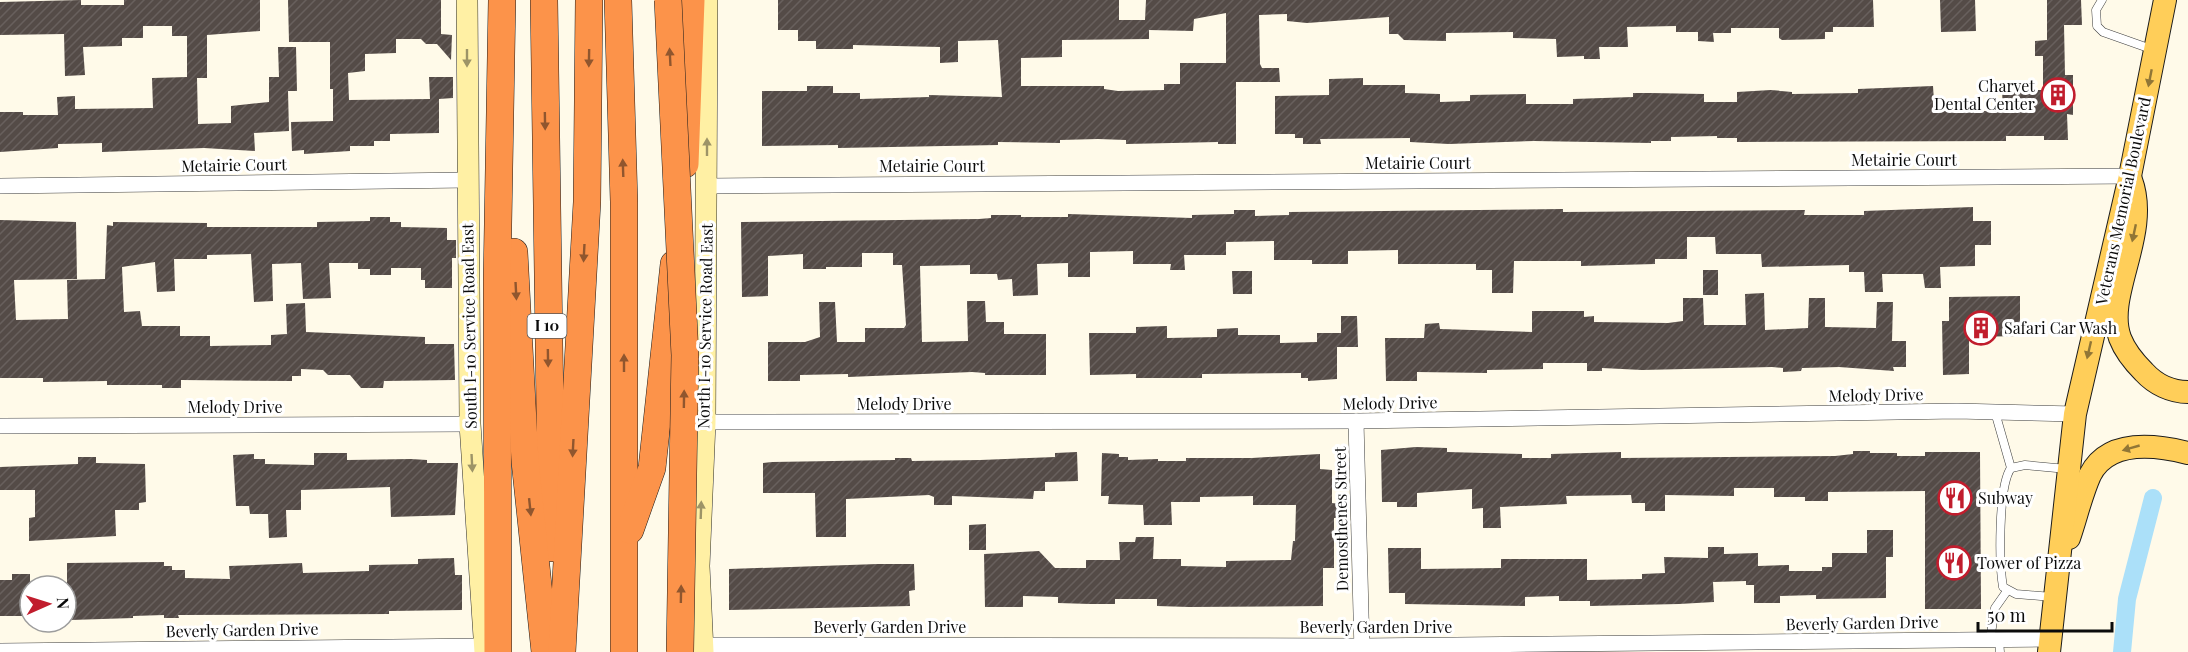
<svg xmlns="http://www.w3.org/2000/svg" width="2188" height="652" viewBox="0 0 2188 652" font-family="'Playfair Display',serif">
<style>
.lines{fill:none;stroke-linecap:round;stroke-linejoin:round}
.canal{stroke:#abe0f9;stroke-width:18}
.building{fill:url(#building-hatch);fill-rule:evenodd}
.lane-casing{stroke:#3e3e3e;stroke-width:9}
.street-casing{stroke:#3e3e3e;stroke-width:16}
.secondary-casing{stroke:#2d2d2d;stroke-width:22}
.primary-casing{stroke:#1c1c1c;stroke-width:24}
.highway-casing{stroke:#1c1c1c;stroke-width:28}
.lane{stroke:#fff;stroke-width:8}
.street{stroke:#fff;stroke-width:15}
.secondary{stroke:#fff0a4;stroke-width:21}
.primary{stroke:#ffce59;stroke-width:22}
.highway{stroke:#fc934a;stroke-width:27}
.highway-bridge-casing{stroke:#1c1c1c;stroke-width:28;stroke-linecap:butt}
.highway-bridge{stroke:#fc934a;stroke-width:27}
.oneway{fill:#90562e}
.oneway2{fill:#9d9467}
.oneway3{fill:#917636}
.labels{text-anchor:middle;stroke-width:6;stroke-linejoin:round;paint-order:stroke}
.shield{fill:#fff;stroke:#545454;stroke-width:1.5}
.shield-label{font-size:15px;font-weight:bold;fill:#0b0b0b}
.poi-label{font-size:16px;fill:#0b0b0b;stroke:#fff;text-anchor:start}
.street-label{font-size:16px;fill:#0b0b0b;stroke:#fff}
</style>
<defs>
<pattern id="building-hatch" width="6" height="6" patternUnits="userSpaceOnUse" patternTransform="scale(1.5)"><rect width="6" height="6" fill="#544b47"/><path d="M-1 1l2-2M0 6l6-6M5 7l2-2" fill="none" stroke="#68605d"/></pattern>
</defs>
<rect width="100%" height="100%" fill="#fffae9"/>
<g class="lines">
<path class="canal" d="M2122,652l5,-53 26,-101"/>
</g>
<g class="building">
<path d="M81,0v5h43v-5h136v31l-53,4v43h-10l1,46 33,-1v-17l38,-4v-25h10l-1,-30h18l1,44h-9l1,40 -35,2 1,18 -51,-3 -102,4v-9l-44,1v4l-58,4v-40h23v3h35l-1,-18 18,-1v13l78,-1 -1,-30 35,-1v-41h-15v-10h-29v12h-21v8l-39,1 2,28 -20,1 -1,-42 -64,1v-33z"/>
<path d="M288,0h153v34l11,1 -1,25 -14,-16h-11l-5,-5h-25v14l-31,1v17l-17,2 1,27 81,-1 -1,-22h24v21l-14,1v34l-49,1v7h-16v5h-24v5l-46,3v-4l-12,1 -1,-29 42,-1v-32h-3v-47h-41z"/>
<path d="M778,0h341v20h26l1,-20h727l1,27h-41v5h-8v7l-43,1 -3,-2v-10h-48v5h-18l1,9 -16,-1v-9h-22v-6l-49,1 1,20h-29l1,12h-16v-3l-27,1 -1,-18 -43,-1v-6l-67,1v8l-42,-1 -6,-6h-9v-17l-82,6 -20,-2v-7l-28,1 1,49 2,4h17l1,14h-44v62h-18v-2l-92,2v-4l-28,-1 -38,1v3l-62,-1v3l-160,3v-3l-76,1v-55h45v-5h26v7h27v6l69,-2v-2l73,2 -4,-57 -40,1v21l-18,1v-16l-87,-2v4h-37v-8h-18v-11h-20zM1226,13v50h-46v21h-16v6l-46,1 -14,-2v-3h-83v-28l41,-1v-17l87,-1v-9l44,1 1,-12z"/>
<path d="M1940,0h35l1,31 -35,1z"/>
<path d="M2047,0h34l1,25h-18l1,50h8v40l-6,-1 1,26h-24v-4h-38v5l-269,1v-4h-20v-2l-46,1v4h-20v2l-117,-2 -85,3 -39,-2v-4l-90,1 1,5h-18v-6h-8v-4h-20v-38l54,-1v-16l34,-1v7h42v8l35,1v8l30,-1v-6l56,-1v10h47v-5l60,-2v-4h18l53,1v8h33v-10l34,-2 21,2v2l66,-1v-4l75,-3 1,15 42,-1v11h27l-1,-21h41v-34h-8v-15l12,-1z"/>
<path d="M1973,207v14h18v24h-16v21l-35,1 1,21h-16l-2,-14h-41l1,18h-18l-1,-20h-15v-7l-87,2 -1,-13h-45l-1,-17h-28v22h-32v5l-74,2v-5h-67l-1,32h-21v-23h-16v-6h-78v-14l-50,1v13h-36v-4h-38v-19l-48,1v13h-42l1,15h-15l1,-6h-38v-13l-43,1v25h-22v-14l-31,1 1,31 -25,1 -1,-17 -14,1 -1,-6h-27v-9l-50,1 2,76 46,-1 -1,-40h18l1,21h18v12h42v41h-61v-2l-13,-1 -124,5v-3l-48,1v6h-32v-39h37l15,-5 -1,-35h16l2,40h28v-14h39l2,-3 -4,-60h-9v-12h-31v14h-36v2h-23v-15l-35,2v40l-26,1 -1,-75 238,-3 12,-1v-3h30v2h47v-3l124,4v-3l42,-1v-4h21v6l34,-1v-3l274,-3v3l242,-2 -1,5h60v-4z"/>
<path d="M370,217h20v5h11v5l46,1v12h9v18h-4v30h-27v-8h-4v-12h-30v7h-21v-6h-12v-6h-29l2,35 -28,1 -2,-36 -29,1 1,37 -19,1 -3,-48 -44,1v4h-33l1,32 -18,1 -2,-30 -33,5 2,45 16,-1 2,15h38v10h30v10l61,-1v-10l16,-1 -1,-30 19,-1 1,29 119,5v7h29l1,36 -71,1 -1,7h-22l-11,-13h-22l-5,-5 -22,-1v7h-9v5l-111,-1v8h-19v-3h-55v-4l-64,1v-4h-43v-158l76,2 1,57 -63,1 2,40 52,-1 -1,-39 38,-1 2,-54 6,1v-4l94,1v4h110v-5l53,-1z"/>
<rect x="1703" y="270" width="15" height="25"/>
<path d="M1232,271h20v23h-19z"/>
<path d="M1764,293l1,37 43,-2 1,-30h16v29l51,1 1,-26h16l-1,39h14v26h-13l1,4 -55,-4 -37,1 -1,3 -18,1v-4l-11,-1 -130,3 -40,-2v3h-15v-8h-44v6l-56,1v3l-70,-1v9h-31l-1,-43h39l1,-14 14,-1 1,6 92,3v-21h52v6l10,-1v6l74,1 15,-2v-23h20l1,27h42l-1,-31z"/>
<path d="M2020,296v40l-51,1v37l-26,1 -1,-54h7v-24z"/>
<path d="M1341,316h16l1,31h-21v32l-29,2v-3h-7v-5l-99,1v4h-66v-4l-46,1 -1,-42h47v-6l31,-1v12l50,-1v-8l21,-1v7h42v8l37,-1v-9h24z"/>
<path d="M1416,447l31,1v4l75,2v4h29v-4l70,-2v6l214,-2 18,-2v-3h17v2h27v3h28v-4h55l1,157h-56v-118l-97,1v9h-23v-4h-31v-9h-40v8l-69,-1v16h-20v-8h-13l-1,-8 -65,1 1,8 -67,3 1,21h-18v-20l-11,1v-20l-55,4v14h-20v-5h-15l-1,-52z"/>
<path d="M1077,452l1,29 -33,1v9h-11l-1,8 -81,-3v9h-18v-8l-5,-2 -83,4v38h-30l-1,-44h-52v-30l9,-1 123,-2v-2h16l1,3 68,-1 75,-3v-4z"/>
<path d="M314,453h33v7l64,-1 16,1v3h31l-3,52 -64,2 -1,-30 -89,3v20h-15l1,27 -18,1 -1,-24h-18l-1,-8h-13l-3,-51 21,-1v5h11v5l49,1z"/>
<path d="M1102,453l17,1v3h9v3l30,-1v2h28v-3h66l68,-4v15l12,1v33l9,1v14h-7v50h-11v38l-134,1 -32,-1v-7h-42v5h-25l-32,-1v-6l-35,-1v11h-38l-1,-53 55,-3 16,17h31v-8h34l-1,-18h16l1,-5h18l-1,22h28v7l45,1v-6l65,-1 2,-19h2l1,-36h-43v-9l-53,1v5h-29l1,23h-28l-1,-20 -35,-1 1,-8h-8z"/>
<path d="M78,457h18v6l49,1 1,38 -7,1v7h-24l1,26 -87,5v-23l6,-1v-27h-35v-23l78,-3z"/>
<path d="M986,524v26h-17v-25z"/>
<path d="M1867,530h26v27h-7v41l-70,1v-4l-36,1v7h-26v-18h-8v-4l-33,1 1,20 -35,2 -89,2v-5h-31v-5l-34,1v9l-120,-2v-11h-16l-1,-45h33v21l80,-1v-9h86v21l55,-1v-5l23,-1 -1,-16 44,1v-11h16v7l34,-1v13l31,-1v6h33v-4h10v-14h35z"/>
<path d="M454,558l1,17h7v35l-73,1v3l-211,1 1,3h-15v-3l-31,1v2l-62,2v-21h-4v-36l97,-1v4h8v4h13v8l45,1 -1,-13 73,-3 1,10 66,-2v-6l49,-1v-5z"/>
<path d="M878,564h36l1,26 -6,1 1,15 -181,4v-41z"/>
<path d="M12,574h18v42h-30v-36h12z"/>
</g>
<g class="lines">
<defs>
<g id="lane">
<path d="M2102,0l-6,10 1,16 6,6 51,18"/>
<path d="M1995,412l16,56"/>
<path d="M2052,597l-36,-3 -13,-7c-4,-23 -5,-101 8,-119l14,-3 42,4"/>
<path d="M1990,640l5,-32 12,-17"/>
<path d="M1999,640l1,12"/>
</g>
<g id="street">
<path d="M0,186l468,-6"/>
<path d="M707,186l1423,-10"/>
<path d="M1356,421l6,231"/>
<path d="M705,422l651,-1 601,-10 118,3"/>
<path d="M0,426l470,-2"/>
<path d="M703,645l658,1 688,-7"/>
<path d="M0,651l484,-5"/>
</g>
<g id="secondary">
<path d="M467,0l3,424 15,228"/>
<path d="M703,652l-4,-86 6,-144 2,-422"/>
</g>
<g id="primary">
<path d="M2131,180c20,54 -27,115 -11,158 5,13 14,24 24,34 11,12 27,20 44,20"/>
<path d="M2069,538c7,-20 12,-43 21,-63 18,-36 66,-30 98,-22"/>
<path d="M2049,652l26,-238 55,-238 35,-176"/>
</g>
<g id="highway">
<path d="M544,0l8,548"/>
<path d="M618,0l6,202v450"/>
<path d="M685,164l6,-164"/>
<path d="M514,252l11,209 20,191"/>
<path d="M630,530l22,-62 22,-204"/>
<path d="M498,652l-1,-371 5,-281"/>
<path d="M562,652l25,-450 2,-202"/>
</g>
</defs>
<use href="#lane" class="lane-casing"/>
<use href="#street" class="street-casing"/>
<use href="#secondary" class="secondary-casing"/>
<use href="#primary" class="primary-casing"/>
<use href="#highway" class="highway-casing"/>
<use href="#lane" class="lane"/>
<use href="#street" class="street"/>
<use href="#secondary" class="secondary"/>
<use href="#primary" class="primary"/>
<use href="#highway" class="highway"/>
<defs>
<path id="highway-bridge" d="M668,0l17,355 -5,297"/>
</defs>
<use href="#highway-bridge" class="highway-bridge-casing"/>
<use href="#highway-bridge" class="highway-bridge"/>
</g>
<defs><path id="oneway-solid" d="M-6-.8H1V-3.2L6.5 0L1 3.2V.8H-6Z" transform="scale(1.5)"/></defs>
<g class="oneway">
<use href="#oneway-solid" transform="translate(670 57) rotate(-93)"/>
<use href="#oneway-solid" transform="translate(589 58) rotate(91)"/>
<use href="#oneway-solid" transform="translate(545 121) rotate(89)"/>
<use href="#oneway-solid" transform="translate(623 168) rotate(-92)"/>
<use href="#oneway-solid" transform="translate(584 253) rotate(93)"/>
<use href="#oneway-solid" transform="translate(516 291) rotate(87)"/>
<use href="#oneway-solid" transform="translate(548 358) rotate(89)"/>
<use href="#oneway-solid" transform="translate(624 363) rotate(-90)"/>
<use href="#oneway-solid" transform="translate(684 399) rotate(-89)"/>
<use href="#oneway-solid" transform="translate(573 448) rotate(93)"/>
<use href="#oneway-solid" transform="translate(530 507) rotate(84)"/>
<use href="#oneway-solid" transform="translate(681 594) rotate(-89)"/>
</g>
<g class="oneway2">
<use href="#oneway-solid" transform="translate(467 58) rotate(90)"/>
<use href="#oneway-solid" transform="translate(707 147) rotate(-90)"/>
<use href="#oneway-solid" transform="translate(472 463) rotate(87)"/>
<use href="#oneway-solid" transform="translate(701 510) rotate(-88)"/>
</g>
<g class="oneway3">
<use href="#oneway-solid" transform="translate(2150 78) rotate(101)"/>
<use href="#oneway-solid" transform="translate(2134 233) rotate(102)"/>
<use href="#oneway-solid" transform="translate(2089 350) rotate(103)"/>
<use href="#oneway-solid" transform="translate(2131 448) rotate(164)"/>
</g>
<defs>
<symbol id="building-ring" viewBox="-11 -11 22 22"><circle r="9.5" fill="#fff" stroke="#c11d2d" stroke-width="1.5"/><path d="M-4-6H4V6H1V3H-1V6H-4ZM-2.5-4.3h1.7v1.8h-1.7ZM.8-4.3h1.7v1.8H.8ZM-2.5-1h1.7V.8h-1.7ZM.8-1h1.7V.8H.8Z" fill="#c11d2d"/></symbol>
<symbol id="restaurant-ring" viewBox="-11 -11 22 22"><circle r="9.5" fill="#fff" stroke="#c11d2d" stroke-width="1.5"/><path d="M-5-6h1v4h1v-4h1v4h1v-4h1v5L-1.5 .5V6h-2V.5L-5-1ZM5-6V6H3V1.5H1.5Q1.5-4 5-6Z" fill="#c11d2d"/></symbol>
</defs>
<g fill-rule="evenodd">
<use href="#building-ring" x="2039" y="76" width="38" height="38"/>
<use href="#building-ring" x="1962" y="309" width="38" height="38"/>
<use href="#restaurant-ring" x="1936" y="479" width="38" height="38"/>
<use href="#restaurant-ring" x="1935" y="544" width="38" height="38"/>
</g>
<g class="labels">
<rect class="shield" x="527.5" y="314" width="39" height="24" rx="4.5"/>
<g class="shield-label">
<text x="547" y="331">I 10</text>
</g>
<g class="poi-label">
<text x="2035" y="92" text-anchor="end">Charvet<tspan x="2035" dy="18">Dental Center</tspan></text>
<text x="2004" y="334">Safari Car Wash</text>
<text x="1978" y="504">Subway</text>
<text x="1977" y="569">Tower of Pizza</text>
</g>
<g class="street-label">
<text x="1904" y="166">Metairie Court</text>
<text x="1418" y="169">Metairie Court</text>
<text transform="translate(234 165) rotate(-1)" y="6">Metairie Court</text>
<text x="932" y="172">Metairie Court</text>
<text transform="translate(2123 201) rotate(-78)" y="6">Veterans Memorial Boulevard</text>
<text transform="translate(469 326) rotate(-91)" y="6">South I-10 Service Road East</text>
<text transform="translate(705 326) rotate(-89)" y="6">North I-10 Service Road East</text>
<text transform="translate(1876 395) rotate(-1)" y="6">Melody Drive</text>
<text transform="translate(1390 403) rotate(-1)" y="6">Melody Drive</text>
<text x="904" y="410">Melody Drive</text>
<text x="235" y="413">Melody Drive</text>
<text transform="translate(1341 519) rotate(-91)" y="6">Demosthenes Street</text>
<text transform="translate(1862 623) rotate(-1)" y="6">Beverly Garden Drive</text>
<text x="890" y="633">Beverly Garden Drive</text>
<text x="1376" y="633">Beverly Garden Drive</text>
<text transform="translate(242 630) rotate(-1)" y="6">Beverly Garden Drive</text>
</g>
</g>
<g transform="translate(48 604) rotate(87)"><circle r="28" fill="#ffffff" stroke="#9d9d9d" stroke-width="1.5"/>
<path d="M0-4.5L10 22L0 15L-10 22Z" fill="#c11d2d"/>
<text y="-9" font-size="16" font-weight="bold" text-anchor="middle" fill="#0b0b0b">N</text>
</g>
<path d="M1978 622v9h134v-9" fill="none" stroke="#0b0b0b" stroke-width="3"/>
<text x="1987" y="622" font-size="18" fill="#0b0b0b" stroke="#ffffff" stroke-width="4.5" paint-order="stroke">50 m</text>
</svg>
